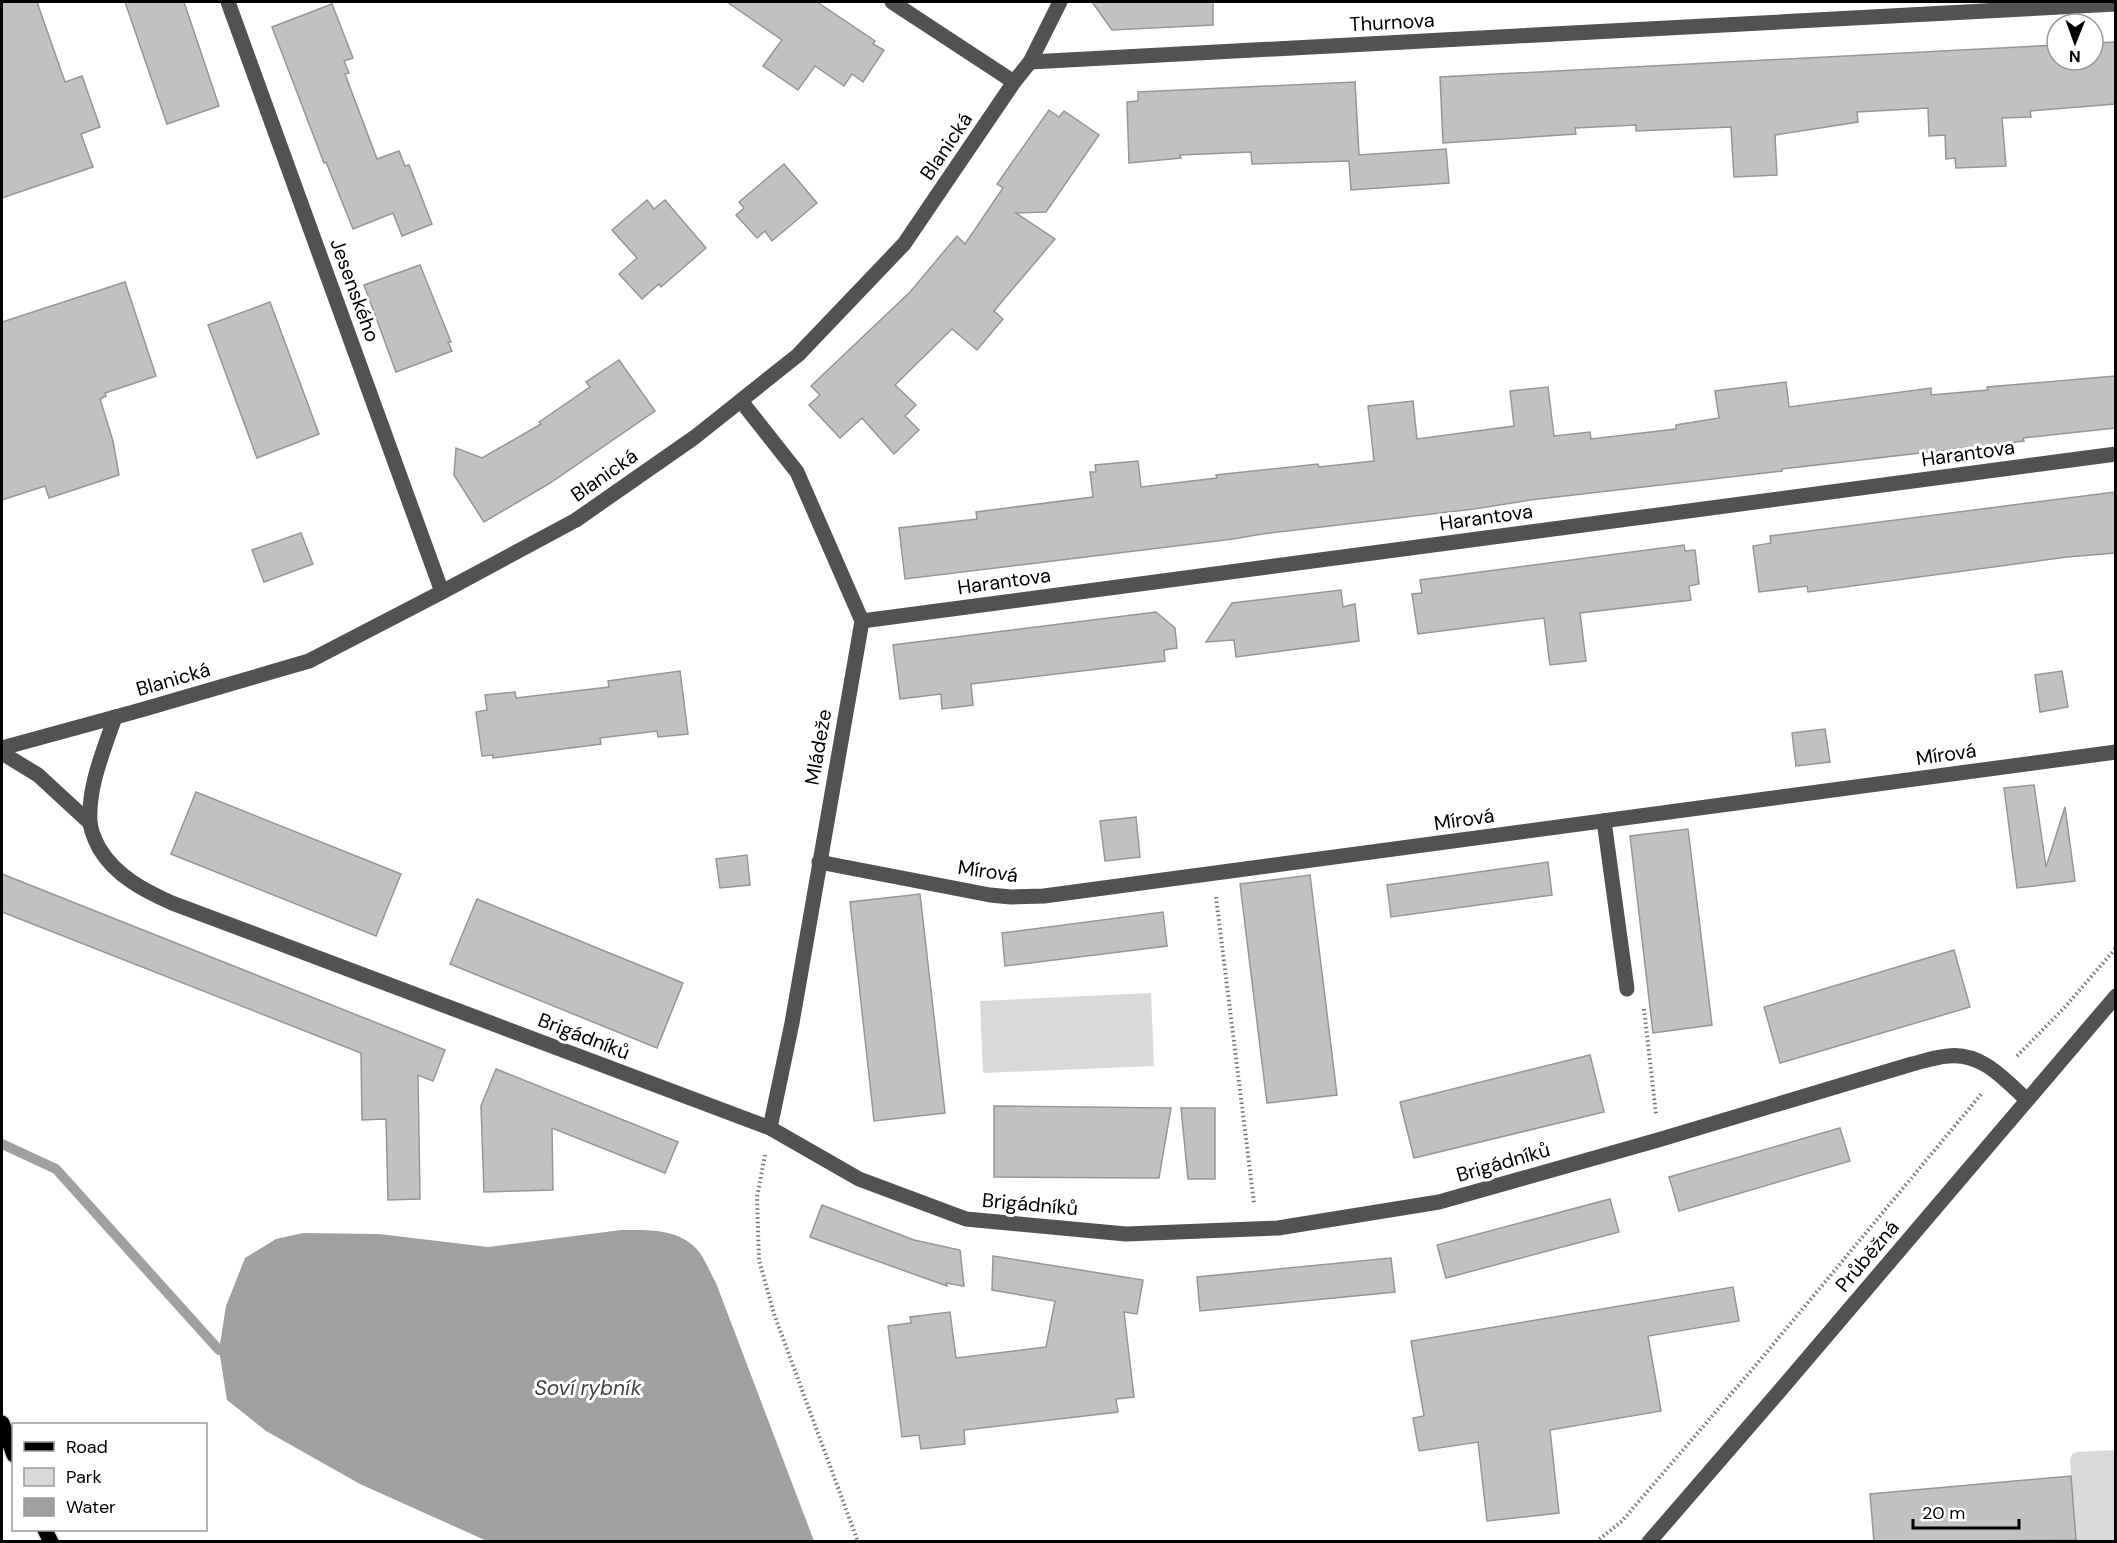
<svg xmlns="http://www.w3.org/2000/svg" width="2117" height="1543" viewBox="0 0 2117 1543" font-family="'DM Sans',sans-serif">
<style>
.green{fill:#d9d9d9}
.water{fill:#a0a0a0}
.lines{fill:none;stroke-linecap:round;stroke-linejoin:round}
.stream{stroke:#a0a0a0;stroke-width:10}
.building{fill:#c2c2c2;stroke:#969696;stroke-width:1.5}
.major-casing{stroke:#dbdbdb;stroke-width:18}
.path{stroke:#747474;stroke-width:4;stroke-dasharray:1.5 3;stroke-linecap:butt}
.minor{stroke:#525252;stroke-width:15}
.major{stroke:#000;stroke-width:15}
.labels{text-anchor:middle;stroke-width:6;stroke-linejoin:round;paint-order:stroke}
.street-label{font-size:20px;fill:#000;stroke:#fff}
.water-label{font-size:21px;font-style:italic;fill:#414141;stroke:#fff}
</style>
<rect width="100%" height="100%" fill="#fff"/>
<g class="green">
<path d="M1151,993l3,73 -171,7 -3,-72z"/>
<path d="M2115,1450v91l-54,1 15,-2 -6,-80 2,-6 5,-2z"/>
</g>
<path class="water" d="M621,1230c29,0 60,-2 79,23 6,9 11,21 16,30l98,258h-327l-127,-57 -94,-53 -39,-31 -8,-50 7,-44 19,-48 31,-19 27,-6 76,1 109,13z"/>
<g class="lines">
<path class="stream" d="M2,1144l54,25 163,181"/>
</g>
<g class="building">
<path d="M2,2h35l28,80 17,-6 18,51 -19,7 12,33 -91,31z"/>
<path d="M125,2h59l35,104 -52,18z"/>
<path d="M727,2h90l58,39 -2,3 11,6 -21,32 -11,-8 -8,12 -29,-20 -17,24 -35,-24 19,-26z"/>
<path d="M1092,2h121v23l-101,5z"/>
<path d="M332,4l21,54 -9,3 5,12 -4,1 32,85 22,-8 6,15 4,-1 23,59 -30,12 -9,-23 -40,16 -27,-67 -2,1 -52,-136z"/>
<path d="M2115,42v62l-85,7 1,6 -29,1 4,48 -50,2 -1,-10 -9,1 -1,-24 -16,1 -1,-28 -71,4 1,10 -83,13 2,40 -43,2 -3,-50 -95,4v-6l-61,3 1,6 -133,9 -3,-66 617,-32v15h36v-17z"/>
<path d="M1355,82l4,73 87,-6 3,34 -98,7 -2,-29 -97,3 -1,-12 -71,3 1,3 -52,5 -2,-61 11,-1v-9z"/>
<path d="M1049,110l10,7 5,-6 35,24 -53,77 -30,1 39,26 -61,72 9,8 -26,31 -25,-21 -57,56 21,20 -11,11 14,14 -25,24 -32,-36 -22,20 -31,-33 11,-10 -9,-9 99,-94 47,-56 8,8 38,-56 -6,-4z"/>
<path d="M784,164l33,39 -45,38 -7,-10 -8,7 -21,-23 8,-7 -5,-6z"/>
<path d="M647,200l7,9 11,-9 41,48 -45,39 -2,-3 -17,15 -23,-25 18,-16 -25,-28z"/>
<path d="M420,265l31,77h-3l4,9 -56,21 -32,-87z"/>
<path d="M125,282l31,94 -51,17 1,3 -6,3 13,42 6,34 -70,23 -4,-12 -43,14v-178z"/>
<path d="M270,302l49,132 -62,24 -49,-133z"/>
<path d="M619,360l36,51 -105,72 -66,39 -30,-47 2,-27 26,10 59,-34 -2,-2 51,-35 -4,-5z"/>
<path d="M2115,376v52l-92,10 1,3 -242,28v2l-252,29 -56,9 -212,25 -29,5 -328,40 -6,-51 78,-9 -1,-7 117,-15 -3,-25h6l-1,-7 43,-4 3,26 76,-9 -1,-3 102,-11 1,3 55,-6 -6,-55 45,-5 4,38 97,-13 -4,-35 38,-4 6,49 36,-4 1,7 85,-10v-4l43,-7 -4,-27 71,-9 3,25 142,-19v7l57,-5 -1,-3z"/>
<path d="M2115,492v61l-48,4 -259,35 -1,-6 -48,6 -6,-46 18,-3 -1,-7z"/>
<path d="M301,533l12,31 -49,18 -12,-32z"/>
<path d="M1684,545l1,6 10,-1 4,34 -10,2 2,14 -111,13 6,48 -36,4 -6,-47 -126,16 -6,-40 10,-1 -2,-13z"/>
<path d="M1341,590l2,17 12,-3 4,37 -123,16 -2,-17 -28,2 26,-39z"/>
<path d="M1156,612l19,16 2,20 -13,2 1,11 -194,23 2,21 -31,4 -1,-15 -41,5 -7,-54z"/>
<path d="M680,671l8,63 -30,3 -1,-6 -57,7 1,6 -108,14v-3l-11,1 -6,-44 11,-2 -2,-15 30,-3 1,6 93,-11 -1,-6z"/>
<path d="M2062,671l6,36 -28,5 -5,-37z"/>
<path d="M1825,729l5,33 -34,4 -4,-33z"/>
<path d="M2034,785l12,82 19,-60 10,74 -58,7 -13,-100z"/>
<path d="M196,792l205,82 -25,62 -205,-82z"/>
<path d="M1136,817l4,40 -35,4 -5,-40z"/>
<path d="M1688,829l24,196 -59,8 -23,-197z"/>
<path d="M747,855l3,30 -30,3 -4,-29z"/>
<path d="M1548,862l4,33 -161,22 -4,-32z"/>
<path d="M2,874l443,176 -12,31 -15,-6 2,124 -32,1 -2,-81 -24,1 -1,-67 -359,-141z"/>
<path d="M1310,875l27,220 -70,8 -27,-219z"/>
<path d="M920,894l25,219 -71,8 -24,-219z"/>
<path d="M477,899l206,84 -26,65 -207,-84z"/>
<path d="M1163,912l4,34 -162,20 -3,-33z"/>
<path d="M1954,950l16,57 -190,56 -16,-56z"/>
<path d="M1590,1055l14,57 -190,46 -14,-56z"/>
<path d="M496,1069l182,73 -13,31 -113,-45 1,62 -69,2 -3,-86z"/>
<path d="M994,1106l177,2 -12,70 -165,-1z"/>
<path d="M1181,1108h34v71h-27z"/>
<path d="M1840,1128l10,33 -171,50 -10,-34z"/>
<path d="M1610,1199l9,33 -173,46 -9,-33z"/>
<path d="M822,1205l92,35 46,10 4,36 -18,-3 1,3 -137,-49z"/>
<path d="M993,1256l150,24 -6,34 -13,-2 10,85 -18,2 2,13 -154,18 1,14 -44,5 -2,-14 -17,2 -14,-111 23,-3 -1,-6 40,-5 6,46 90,-11 9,-46 -63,-11z"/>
<path d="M1391,1258l4,34 -195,19 -3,-34z"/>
<path d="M1733,1287l6,34 -91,15 13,75 -111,19 9,83 -72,8 -9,-79 -59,9 -6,-33 11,-2 -13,-75z"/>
<path d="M2071,1476l5,64 -202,2 -4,-48z"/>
</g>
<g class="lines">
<defs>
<g id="major">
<path d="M2,1423l12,32"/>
<path d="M45,1530l6,12"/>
</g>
</defs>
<use href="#major" class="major-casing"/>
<g class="path">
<path d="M1216,897l38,306"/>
<path d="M1644,1009l12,105"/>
<path d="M2017,1056l48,-49 51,-59"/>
<path d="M765,1155l-8,42 2,63 15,54 84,228"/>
<path d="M1596,1542l26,-21 139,-162 222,-267"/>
</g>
<g class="minor">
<path d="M228,2l214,590"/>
<path d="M892,2l122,80"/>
<path d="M1030,62l1086,-58"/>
<path d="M741,401l56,71 65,149 -70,402 -22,105"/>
<path d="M862,621l1254,-167"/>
<path d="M115,717c-11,33 -27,69 -25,104 0,9 5,19 9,27 17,28 44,42 73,55l598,225 89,51 107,40 160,15 152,-6 161,-26 219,-62 254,-76c12,-3 24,-7 36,-8 34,-4 57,24 79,44"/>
<path d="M2,748l139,-38 168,-49 133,-69 134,-72 119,-83 103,-82 106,-111 110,-162 16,-20 30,-60"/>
<path d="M2,753l36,22 52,48"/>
<path d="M1604,821l23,168"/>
<path d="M819,862l171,33 21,2 33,-1 1072,-144"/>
<path d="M1649,1542l128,-148 339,-398"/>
</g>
<use href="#major" class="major"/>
</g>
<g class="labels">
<g class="street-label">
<text transform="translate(1392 22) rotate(-3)" y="7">Thurnova</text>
<text transform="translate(946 146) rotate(-56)" y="7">Blanická</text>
<text transform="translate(355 290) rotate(70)" y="7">Jesenského</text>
<text transform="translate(1968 453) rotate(-8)" y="7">Harantova</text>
<text transform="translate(604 475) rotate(-35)" y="7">Blanická</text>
<text transform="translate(1486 517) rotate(-8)" y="7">Harantova</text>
<text transform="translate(1004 581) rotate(-8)" y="7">Harantova</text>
<text transform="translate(173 679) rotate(-16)" y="7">Blanická</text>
<text transform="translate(818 747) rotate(-80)" y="7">Mládeže</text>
<text transform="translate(1946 754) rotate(-8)" y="7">Mírová</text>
<text transform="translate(1464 819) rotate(-8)" y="7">Mírová</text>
<text transform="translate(988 871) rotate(8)" y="7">Mírová</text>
<text transform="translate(584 1036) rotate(21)" y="7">Brigádníků</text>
<text transform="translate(1503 1162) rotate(-16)" y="7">Brigádníků</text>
<text transform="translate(1030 1204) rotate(5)" y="7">Brigádníků</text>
<text transform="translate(1867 1256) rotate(-50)" y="7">Průběžná</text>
</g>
<g class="water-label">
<text x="588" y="1395">Soví rybník</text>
</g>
</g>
<rect width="2117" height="1543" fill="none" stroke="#000000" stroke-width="6"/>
<rect x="12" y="1423" width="195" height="108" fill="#ffffff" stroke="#999999" stroke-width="1.5"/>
<rect x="24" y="1442" width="30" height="9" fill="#000000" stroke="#999999" stroke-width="1.5"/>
<text x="66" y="1453" font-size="18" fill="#000000">Road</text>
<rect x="24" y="1468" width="30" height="18" fill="#d9d9d9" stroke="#999999" stroke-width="1.5"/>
<text x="66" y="1483" font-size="18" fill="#000000">Park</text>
<rect x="24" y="1498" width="30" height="18" fill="#a0a0a0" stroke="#999999" stroke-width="1.5"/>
<text x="66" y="1513" font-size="18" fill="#000000">Water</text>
<g transform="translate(2075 42) rotate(181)"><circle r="28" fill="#ffffff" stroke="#999999" stroke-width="1.5"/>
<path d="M0-4.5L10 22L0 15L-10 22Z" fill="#000000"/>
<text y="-9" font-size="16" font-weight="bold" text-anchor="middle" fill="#000000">N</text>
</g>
<path d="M1913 1519v9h106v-9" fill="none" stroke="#000000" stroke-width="3"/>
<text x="1922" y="1519" font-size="18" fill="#000000" stroke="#ffffff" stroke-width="4.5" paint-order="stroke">20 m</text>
</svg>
